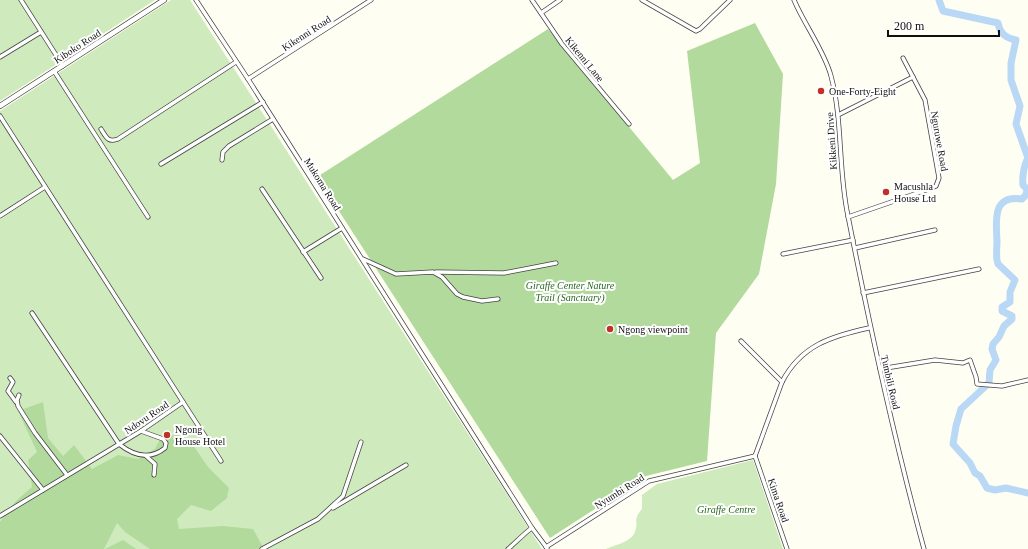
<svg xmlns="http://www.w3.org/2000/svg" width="1028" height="549" viewBox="0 0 1028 549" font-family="'Times New Roman',serif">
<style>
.green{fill:#cfeabd}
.forest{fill:#b2da9c}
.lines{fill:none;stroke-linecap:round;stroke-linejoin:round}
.river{stroke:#b9d8f5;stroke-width:7}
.minor-casing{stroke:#434343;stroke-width:5}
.tertiary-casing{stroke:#434343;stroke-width:6}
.minor{stroke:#fff;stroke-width:3.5}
.tertiary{stroke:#fff;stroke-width:4.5}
.poi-dot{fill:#bf3129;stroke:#fff;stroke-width:1.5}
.labels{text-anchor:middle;stroke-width:4;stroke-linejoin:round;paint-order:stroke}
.street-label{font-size:10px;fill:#101010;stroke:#fff}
.poi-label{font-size:10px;fill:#101010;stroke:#fff;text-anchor:start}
.park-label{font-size:10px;font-style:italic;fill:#286820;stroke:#fff}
</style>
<rect width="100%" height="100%" fill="#fffef3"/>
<g class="green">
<path d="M0,0h155l-155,101z"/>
<path d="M171,0h19l352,549h-542v-438z"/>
<path d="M753,460l30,89h-177c9,-4 25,-7 29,-17 4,-12 -3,-11 7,-23v-14l15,-11z"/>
</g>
<g class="forest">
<path d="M755,23l28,51 -7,110 -17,90 -43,59 -9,128 -61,15 -96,62 -233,-361 231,-148 125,151 27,-17 -13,-112z"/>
<path d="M43,402l5,36 15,18 11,-11 18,24 26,-14 20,4 17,-10 6,-12 17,-2 15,10 15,22 21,21 -2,10 -16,13 -20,-6 -14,14 2,10 44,-3 30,3 11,20h-114l-25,-17 -8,-9 -13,26h-104v-27l16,-21 16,-14 -4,-27 9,-8 -19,-41z"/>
<path d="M123,540l13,9h-31z"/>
</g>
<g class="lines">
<path class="river" d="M939,0l4,11 55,12c2,11 8,15 18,17l-5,23v17l9,26 -4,18 12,34c-4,7 -6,19 -5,27l4,4 -1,6 -4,4c-30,-5 -26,22 -25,42 0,6 -1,12 0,19l1,4 17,16 -5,12v10l-8,5v4l10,5v3l-8,7 -5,11 -6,7 -1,5 4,11 -6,10 -1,13 -28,26 -5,17 -3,18 17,19 5,10 5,3 7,12 8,2 11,-2 22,5"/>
<defs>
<g id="minor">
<path d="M21,0l42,66"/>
<path d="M196,0l52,79 284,449"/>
<path d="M532,0l30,44 67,80"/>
<path d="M642,0l54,31 4,-2 30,-29"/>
<path d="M794,0c10,24 31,52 37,76 12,45 7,94 17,140 22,112 46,223 76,333"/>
<path d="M541,13l19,-13"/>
<path d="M0,57l41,-25"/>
<path d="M54,71l94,146"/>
<path d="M248,79l123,-79"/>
<path d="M838,115l75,-38"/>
<path d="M0,116l183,286 -42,29 -141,85"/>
<path d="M101,129c5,8 7,14 17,10l118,-77"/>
<path d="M222,160l1,-8 6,-6 44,-27"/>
<path d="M161,164l102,-62"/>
<path d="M262,189l59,89"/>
<path d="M0,216l45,-29"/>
<path d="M848,217l84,-29 4,-2 3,-8 -14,-78 -22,-42"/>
<path d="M855,248l80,-18"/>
<path d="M303,252l39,-24"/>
<path d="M783,254l70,-14"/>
<path d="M363,259l33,15 37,-2 9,5 15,17 6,3 19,4 16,-2"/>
<path d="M436,272l68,1 52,-10"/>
<path d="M863,293l116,-24"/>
<path d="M32,313l87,131c15,12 31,16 46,4l1,-5 -3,-4 -22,-8"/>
<path d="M741,341l41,41"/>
<path d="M880,369l55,-9 28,3 7,-3 6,17 1,7 25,2 26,-6"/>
<path d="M10,378l3,4 -5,9 8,11"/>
<path d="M19,395l-2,5 1,6 17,27 32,42"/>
<path d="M183,402l38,59"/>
<path d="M0,436l43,54"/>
<path d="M146,456l9,8 -1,11"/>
<path d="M755,456l27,-74c19,-37 50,-46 87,-54"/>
<path d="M755,456l32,93"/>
<path d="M333,508l73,-43"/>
<path d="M546,547l103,-66 106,-25"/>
<path d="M262,549l56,-30 25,-23 18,-54"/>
<path d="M508,549c5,-4 21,-20 24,-21l15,20"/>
</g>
<path id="tertiary" d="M0,106l164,-106"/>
</defs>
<use href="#minor" class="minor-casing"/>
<use href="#tertiary" class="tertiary-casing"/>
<use href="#minor" class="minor"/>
<use href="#tertiary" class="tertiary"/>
</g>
<g class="poi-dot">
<circle cx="821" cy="91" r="4"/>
<circle cx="886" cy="192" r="4"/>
<circle cx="610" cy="329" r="4"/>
<circle cx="167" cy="435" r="4"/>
</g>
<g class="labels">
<g class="street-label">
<text transform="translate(306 33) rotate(-33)" y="4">Kikenni Road</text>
<text transform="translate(77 46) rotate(-33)" y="4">Kiboko Road</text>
<text transform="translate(585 59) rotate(51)" y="4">Kikenni Lane</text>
<text transform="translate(831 141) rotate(-94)" y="4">Kikkeni Drive</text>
<text transform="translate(940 141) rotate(80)" y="4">Nguruwe Road</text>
<text transform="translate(323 184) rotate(58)" y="4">Mukoma Road</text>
<text transform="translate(891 382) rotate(77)" y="4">Tumbili Road</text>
<text transform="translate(146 417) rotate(-34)" y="4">Ndovu Road</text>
<text transform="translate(619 491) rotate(-32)" y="4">Nyumbi Road</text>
<text transform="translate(779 500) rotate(71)" y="4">Kima Road</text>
</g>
<g class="poi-label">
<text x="829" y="95">One-Forty-Eight</text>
<text x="894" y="190">Macushla<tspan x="894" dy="12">House Ltd</tspan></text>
<text x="618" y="333">Ngong viewpoint</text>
<text x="175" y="433">Ngong<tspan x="175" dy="12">House Hotel</tspan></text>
</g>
<g class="park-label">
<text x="570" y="289">Giraffe Center Nature<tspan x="570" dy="12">Trail (Sanctuary)</tspan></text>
<text x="726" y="513">Giraffe Centre</text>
</g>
</g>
<path d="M888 30v6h111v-6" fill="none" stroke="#101010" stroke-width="2"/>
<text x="894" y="30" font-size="12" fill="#101010" stroke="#ffffff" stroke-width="3" paint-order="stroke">200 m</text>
</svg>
